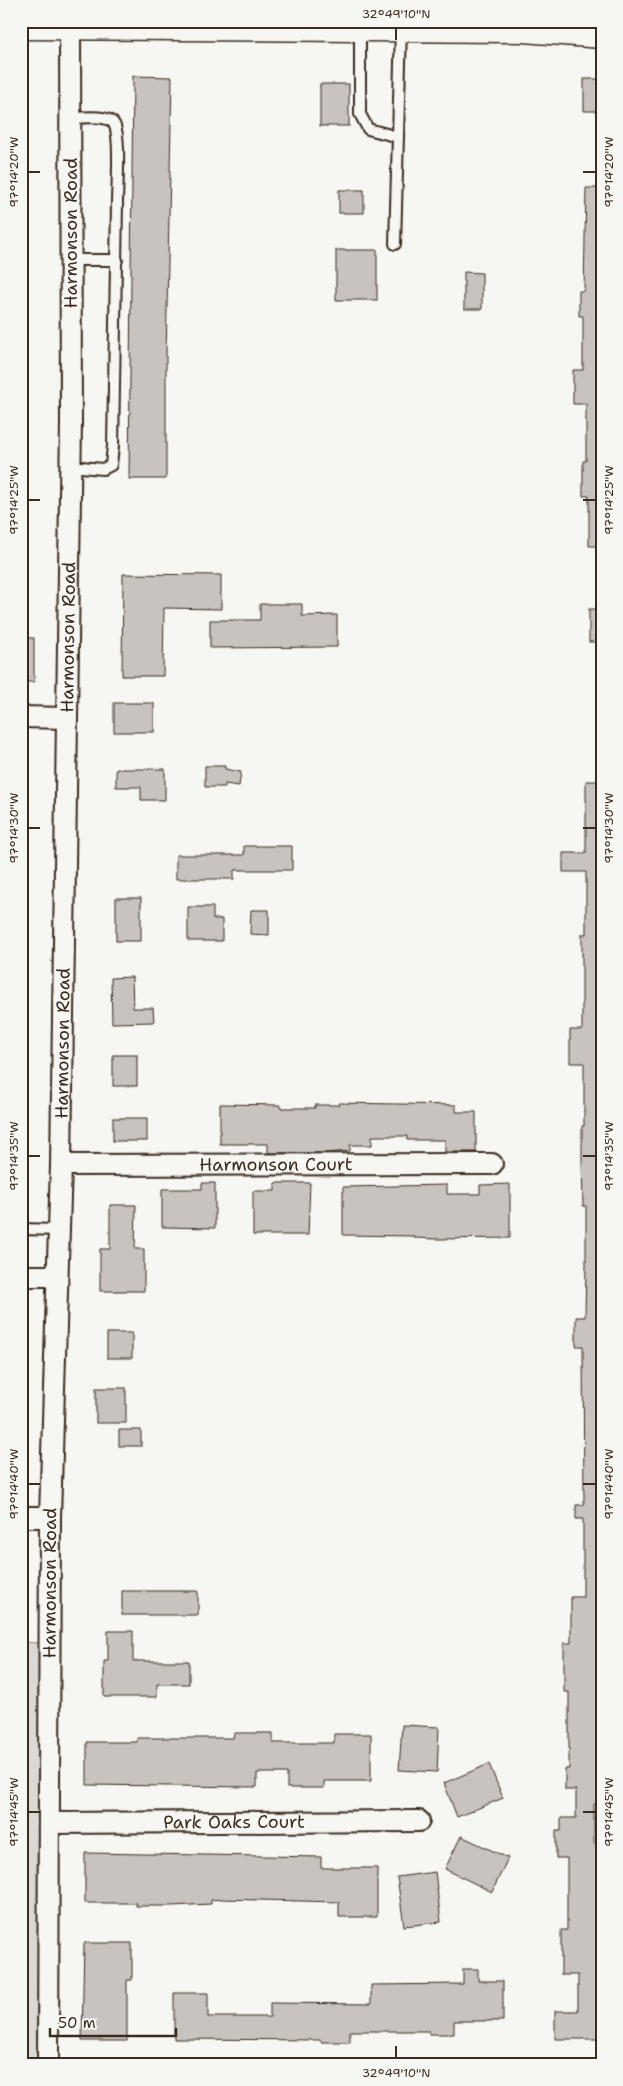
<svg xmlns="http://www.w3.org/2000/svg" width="623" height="2086" viewBox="0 0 623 2086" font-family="'Shantell Sans',sans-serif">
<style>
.green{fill:#dad9d3;stroke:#8a8278}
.building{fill:#c8c3be;stroke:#3b2a1e}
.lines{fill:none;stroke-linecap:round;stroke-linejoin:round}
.service-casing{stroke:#3b2a1e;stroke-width:14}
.minor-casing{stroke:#3b2a1e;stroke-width:24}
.secondary-casing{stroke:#3b2a1e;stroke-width:31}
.service{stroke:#f6f6f2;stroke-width:10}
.minor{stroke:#f6f6f2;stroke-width:20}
.secondary{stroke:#f6f6f2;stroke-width:28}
.ticks{fill:none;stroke:#3b2a1e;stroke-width:2}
.labels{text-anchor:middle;stroke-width:5;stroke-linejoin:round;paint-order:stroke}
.street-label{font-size:18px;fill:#3b2a1e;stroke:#f6f6f2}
.neatline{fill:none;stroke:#3b2a1e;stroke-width:2}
.ticks-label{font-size:12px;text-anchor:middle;fill:#3b2a1e}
</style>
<rect width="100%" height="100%" fill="#f6f6f2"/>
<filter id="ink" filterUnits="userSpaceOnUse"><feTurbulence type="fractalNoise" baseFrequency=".02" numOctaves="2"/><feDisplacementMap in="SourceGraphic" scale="10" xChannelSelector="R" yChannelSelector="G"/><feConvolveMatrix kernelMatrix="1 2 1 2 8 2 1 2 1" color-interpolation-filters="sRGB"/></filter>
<g filter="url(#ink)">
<path class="green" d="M21,1642l18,1 -2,422h-16z"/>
<g class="building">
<path d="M133,76l39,1 -6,278v124h-37z"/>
<rect x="584" y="79" width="18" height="32"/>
<rect x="320" y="84" width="29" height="42"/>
<path d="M586,188h16v358h-13v-50h-6v-35h3v-57h-13v-34h10v-54h-4v-25h5z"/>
<rect x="339" y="190" width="25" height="23"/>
<rect x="336" y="250" width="41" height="50"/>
<path d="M464,272l18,1v36h-18z"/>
<path d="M123,574l98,1v34l-57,-1 -1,68h-41z"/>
<path d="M260,604h42v12l35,-1v32l-127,1v-28h50z"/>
<rect x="589" y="609" width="13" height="33"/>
<rect x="21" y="638" width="13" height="44"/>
<rect x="114" y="703" width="40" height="29"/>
<path d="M205,766h20v3l16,3 -2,14 -14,-2v3h-20z"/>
<path d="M116,769h49v31h-24v-13h-25z"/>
<path d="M586,781h16v1023h-8v39h8v196h-47v-28h23v-36h-17v-45h6v-72h-11v-27h5v-13h15v-28h-11v-21h4v-77h-5v-49h7v-46h12v-78h-7v-14h8l-1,-159h-7v-29h9l1,-52v-59h-3l-1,-47v-33h2v-63h-14v-33h12v-96h4v-62h-23v-19h23z"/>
<path d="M244,846h48v24h-58v9h-58v-24h68z"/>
<rect x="116" y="898" width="25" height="43"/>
<path d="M188,907h25v12h9v22h-34z"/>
<path d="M251,910h18v25l-19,-1z"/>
<path d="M132,977l1,31h20l1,14 -42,1 -1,-45z"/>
<rect x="113" y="1055" width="24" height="31"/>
<path d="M339,1103l117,2v7h20v40h-31v-12h-38v-4h-35v9h-22v6l-24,2h-58v-9h-48v-40l60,1v3h35v-3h24z"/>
<rect x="113" y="1118" width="34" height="23"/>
<path d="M202,1183h13v45l-53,-1v-38h40z"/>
<path d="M275,1183h35l-2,52h-55v-44h22z"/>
<path d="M510,1184v54l-73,1 -23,-1v-2l-71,-1v-48l104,-2v9h33v-9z"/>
<path d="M110,1205h26l-1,44h9v42h-44v-42h10z"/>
<rect x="107" y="1333" width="25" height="25"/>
<rect x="96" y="1388" width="30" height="35"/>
<rect x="119" y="1430" width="22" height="16"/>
<rect x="122" y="1591" width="76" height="24"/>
<path d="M108,1631h25v30h56v23h-32v13h-53v-36h4z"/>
<path d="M402,1725l37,2 -2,45 -38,-2z"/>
<path d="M234,1733h39v10h61v-9h37v47h-47v7h-37v-15h-30v14l-170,-2v-43h50v-4h96z"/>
<path d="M489,1764l14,34 -46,19 -13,-34z"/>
<path d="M461,1836l47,22 -16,34 -47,-23z"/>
<path d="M85,1853l236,4v11h56v49h-38v-15l-117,-3 -11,1v4l-40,2h-35v-3h-51z"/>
<path d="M435,1872l6,50 -37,4 -7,-49z"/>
<path d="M84,1943h48v37h-5v61h-45z"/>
<path d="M463,1969h15v12h25v40h-49v13h-25v-3h-79v11h-29v-2l-147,-1v-46h34v24h62v-14l101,1v-19l92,-1z"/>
</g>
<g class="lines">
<defs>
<g id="service">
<path d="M360,28v86l8,15 30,8"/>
<path d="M70,118c11,0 38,-4 44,6 7,12 3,63 3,79 -1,81 -2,162 -4,243l-2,19 -8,4 -33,-3"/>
<path d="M395,244l6,-216"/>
<path d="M71,260h46"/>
<path d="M21,1229l38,1"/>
</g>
<g id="minor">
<path d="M21,717l46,1"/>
<path id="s1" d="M61,1165l431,-1"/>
<path d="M21,1276h36"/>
<path d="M21,1517h29"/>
<path id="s2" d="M49,1823l370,-2"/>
<path id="s3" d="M48,2065l2,-548 11,-352 10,-744 -1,-400"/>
</g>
<path id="secondary" d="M21,25l503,3 78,6"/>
</defs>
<use href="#service" class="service-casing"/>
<use href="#minor" class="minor-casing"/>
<use href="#secondary" class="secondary-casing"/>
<use href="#service" class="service"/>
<use href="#minor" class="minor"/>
<use href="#secondary" class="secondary"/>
</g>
</g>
<path class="ticks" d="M396,28v12M28,172h12M583,172h13M28,500h12M583,500h13M28,828h12M583,828h13M28,1156h12M583,1156h13M28,1484h12M583,1484h13M28,1812h12M583,1812h13M396,2046v12"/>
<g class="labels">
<g class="street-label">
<text transform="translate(71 233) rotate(-90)" y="6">Harmonson Road</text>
<text dy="6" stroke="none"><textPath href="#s3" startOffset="1428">Harmonson Road</textPath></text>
<text dy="6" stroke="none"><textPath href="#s3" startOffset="1022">Harmonson Road</textPath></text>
<text dy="6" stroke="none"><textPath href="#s1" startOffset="215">Harmonson Court</textPath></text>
<text dy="6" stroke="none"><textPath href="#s3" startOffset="482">Harmonson Road</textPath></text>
<text dy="6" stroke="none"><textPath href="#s2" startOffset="185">Park Oaks Court</textPath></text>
</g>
</g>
<rect width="623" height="2086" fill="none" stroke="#f6f6f2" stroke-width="55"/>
<path d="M50 2028v8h126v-8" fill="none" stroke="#3b2a1e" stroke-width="2.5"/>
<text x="58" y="2028" font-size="15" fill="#3b2a1e" stroke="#f6f6f2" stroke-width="4" paint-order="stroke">50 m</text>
<rect x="28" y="28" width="568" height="2030" class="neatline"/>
<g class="ticks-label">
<text x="396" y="18">32°49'10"N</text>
<text transform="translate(609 172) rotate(-90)" y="4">97°14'20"W</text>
<text transform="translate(14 172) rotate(-90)" y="4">97°14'20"W</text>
<text transform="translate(609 500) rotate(-90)" y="4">97°14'25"W</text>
<text transform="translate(14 500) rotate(-90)" y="4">97°14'25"W</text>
<text transform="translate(609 828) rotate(-90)" y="4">97°14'30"W</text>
<text transform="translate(14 828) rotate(-90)" y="4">97°14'30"W</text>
<text transform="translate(609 1156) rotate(-90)" y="4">97°14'35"W</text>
<text transform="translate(14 1156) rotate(-90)" y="4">97°14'35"W</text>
<text transform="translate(609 1484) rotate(-90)" y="4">97°14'40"W</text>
<text transform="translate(14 1484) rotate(-90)" y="4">97°14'40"W</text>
<text transform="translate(14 1812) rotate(-90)" y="4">97°14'45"W</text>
<text transform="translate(609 1812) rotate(-90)" y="4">97°14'45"W</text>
<text x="396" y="2077">32°49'10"N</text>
</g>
</svg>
